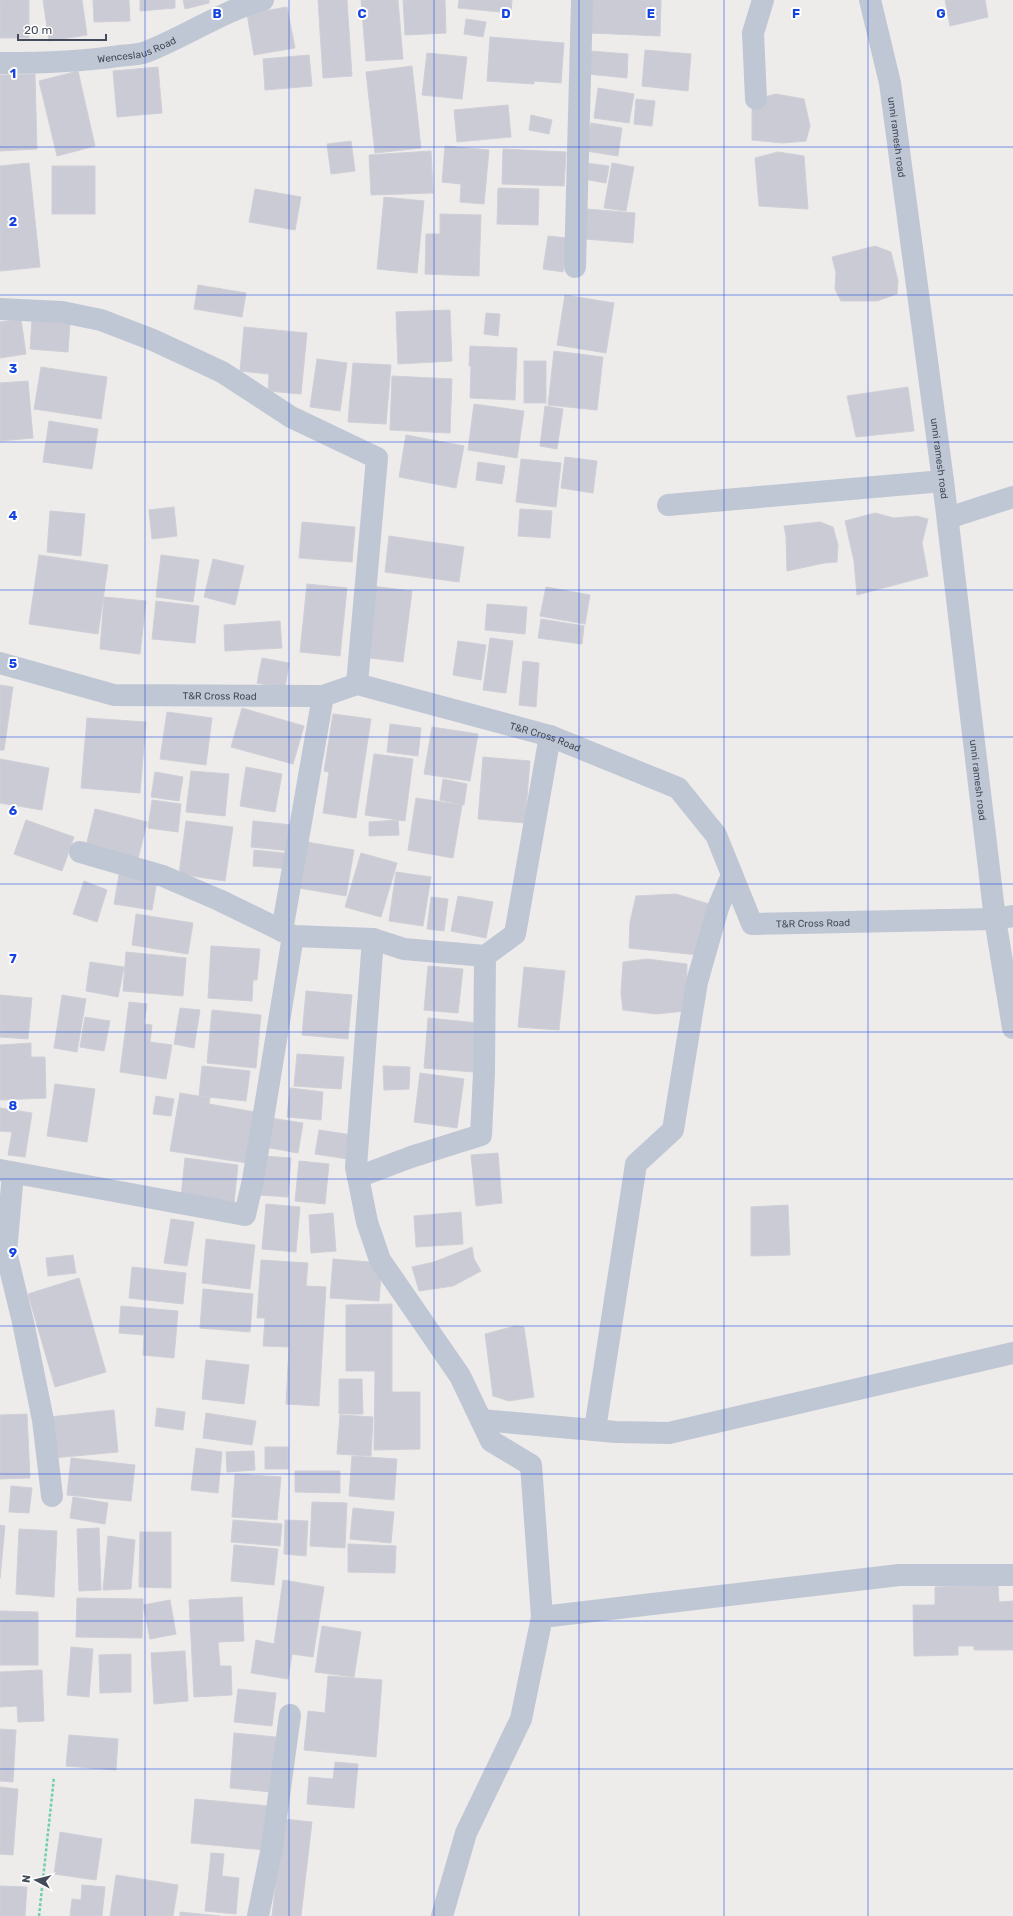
<svg xmlns="http://www.w3.org/2000/svg" width="1013" height="1916" viewBox="0 0 1013 1916" font-family="Rubik,sans-serif">
<style>
.building{fill:#cacbd4;stroke:#cfcfd7}
.lines{fill:none;stroke-linecap:round;stroke-linejoin:round}
.path{stroke:#6dceb1;stroke-width:2.5;stroke-dasharray:3 2;stroke-linecap:butt}
.minor{stroke:#c0c7d4;stroke-width:22}
.grid{fill:none;stroke:#1343e0;stroke-width:1;stroke-opacity:0.55}
.labels{text-anchor:middle;stroke-width:4;stroke-linejoin:round;paint-order:stroke}
.street-label{font-size:10px;fill:#434a59;stroke:#fff}
.grid-label{font-size:13px;text-anchor:middle;font-weight:bold;fill:#1343e0;stroke:#fff;stroke-width:4;stroke-linejoin:round;paint-order:stroke}
</style>
<rect width="100%" height="100%" fill="#eeebeb"/>
<g class="building">
<rect x="0" y="0" width="29" height="38"/>
<path d="M43,0h39l5,35 -38,6z"/>
<path d="M93,0h36l1,21 -36,1z"/>
<path d="M140,0h35v8l-35,3z"/>
<path d="M183,0h26v3l-24,6z"/>
<path d="M318,0h29l5,76 -29,2z"/>
<path d="M361,0h37l5,59 -37,2z"/>
<path d="M403,0h42l1,33 -41,2z"/>
<path d="M459,0h53l-1,13 -53,-5z"/>
<path d="M591,0h70l-1,36 -70,-3z"/>
<path d="M945,0h40l3,17 -38,9z"/>
<path d="M287,7l8,41 -41,7 -7,-41z"/>
<path d="M466,19l20,3 -3,15 -19,-3z"/>
<path d="M490,37l74,6 -3,40 -27,-2v3l-47,-3z"/>
<path d="M645,50l46,4 -3,37 -46,-5z"/>
<path d="M590,51l38,3 -1,24 -39,-4z"/>
<path d="M427,53l40,4 -5,42 -40,-4z"/>
<path d="M309,55l3,31 -47,4 -2,-31z"/>
<path d="M412,66l9,82 -46,5 -9,-81z"/>
<path d="M158,67l4,46 -45,4 -4,-46z"/>
<path d="M78,71l17,75 -38,10 -18,-75z"/>
<path d="M35,74l2,75 -37,2v-76z"/>
<path d="M598,88l36,6 -5,29 -35,-5z"/>
<path d="M776,94l28,5 6,27 -4,15 -23,2 -31,-3v-30l4,-11z"/>
<path d="M636,99l19,2 -3,25 -18,-2z"/>
<path d="M508,105l3,32 -54,5 -3,-32z"/>
<path d="M531,115l21,5 -3,14 -20,-4z"/>
<path d="M591,123l31,5 -4,28 -32,-5z"/>
<path d="M351,141l4,30 -24,3 -4,-30z"/>
<path d="M445,146l44,4 -5,54 -24,-2 1,-18 -19,-2z"/>
<path d="M503,149l63,3 -2,34 -62,-2z"/>
<path d="M431,151l2,42 -62,2 -2,-40z"/>
<path d="M778,152l26,4 4,53 -49,-3 -4,-48z"/>
<path d="M29,163l11,104 -40,4v-105z"/>
<path d="M586,163l23,3 -3,17 -23,-4z"/>
<path d="M612,163l22,4 -8,44 -22,-3z"/>
<rect x="52" y="166" width="43" height="48"/>
<path d="M498,188l41,1 -1,36 -41,-1z"/>
<path d="M255,189l46,8 -6,33 -46,-8z"/>
<path d="M384,197l40,4 -7,72 -40,-4z"/>
<path d="M587,209l48,4 -2,30 -48,-4z"/>
<path d="M440,214l41,1 -2,61 -54,-2 1,-40h14z"/>
<path d="M548,236l19,2 -4,34 -20,-3z"/>
<path d="M875,246l16,6 7,29 -1,13 -20,7h-36l-6,-12 1,-16 -4,-16z"/>
<path d="M198,285l48,8 -4,24 -48,-8z"/>
<path d="M565,295l49,8 -8,50 -49,-8z"/>
<path d="M450,310l2,51 -54,3 -2,-52z"/>
<path d="M486,313l14,1 -2,22 -14,-2z"/>
<path d="M21,319l5,35 -26,4v-36z"/>
<path d="M32,320l38,3 -2,29 -38,-3z"/>
<path d="M244,327l63,6 -6,61 -33,-3 1,-17 -29,-3z"/>
<path d="M470,346l47,2 -2,52 -45,-2 1,-32h-2z"/>
<path d="M554,351l49,6 -6,53 -49,-5z"/>
<path d="M317,359l30,4 -7,48 -30,-4z"/>
<rect x="524" y="361" width="22" height="42"/>
<path d="M353,363l38,2 -5,59 -38,-2z"/>
<path d="M41,367l66,10 -6,42 -67,-10z"/>
<path d="M392,376l60,3 -2,54 -60,-3z"/>
<path d="M28,381l5,57 -33,3v-58z"/>
<path d="M908,387l6,44 -58,6 -9,-41z"/>
<path d="M474,404l50,7 -7,47 -49,-8z"/>
<path d="M545,406l18,3 -6,40 -17,-3z"/>
<path d="M49,421l49,8 -6,40 -49,-7z"/>
<path d="M406,435l58,11 -8,42 -57,-11z"/>
<path d="M565,457l32,4 -4,32 -32,-5z"/>
<path d="M521,459l40,4 -5,44 -40,-5z"/>
<path d="M478,462l27,4 -3,18 -26,-4z"/>
<path d="M174,507l3,29 -25,3 -3,-29z"/>
<path d="M520,509l32,2 -2,27 -32,-2z"/>
<path d="M50,511l35,3 -4,42 -34,-4z"/>
<path d="M875,513l19,5 23,-2 11,3 -6,24 6,33 -71,19 -3,-34 -9,-40z"/>
<path d="M302,522l53,5 -3,35 -53,-4z"/>
<path d="M820,522l13,5 5,18 -1,17 -13,1 -37,8 -1,-35 -2,-10z"/>
<path d="M389,536l75,11 -5,35 -74,-10z"/>
<path d="M39,555l69,10 -10,69 -69,-10z"/>
<path d="M161,555l38,5 -6,42 -37,-5z"/>
<path d="M213,559l31,7 -9,39 -31,-8z"/>
<path d="M307,584l40,4 -7,68 -40,-4z"/>
<path d="M371,586l41,5 -9,71 -41,-5z"/>
<path d="M546,587l44,8 -5,29 -45,-8z"/>
<path d="M104,597l42,4 -6,53 -40,-5z"/>
<path d="M156,601l43,5 -4,37 -43,-4z"/>
<path d="M487,604l40,3 -2,27 -40,-4z"/>
<path d="M541,619l43,7 -2,18 -44,-6z"/>
<path d="M280,621l2,27 -57,3 -1,-26z"/>
<path d="M490,638l23,3 -7,52 -23,-3z"/>
<path d="M458,641l28,4 -5,35 -28,-5z"/>
<path d="M262,658l27,5 -4,25 -28,-5z"/>
<path d="M523,661l16,2 -3,44 -17,-2z"/>
<path d="M0,685l13,2 -9,63h-4z"/>
<path d="M242,708l62,18 -11,38 -62,-17z"/>
<path d="M167,712l45,6 -6,47 -46,-6z"/>
<path d="M333,714l38,5 -15,99 -33,-5 6,-41 -5,-1z"/>
<path d="M87,718l59,4 -6,71 -59,-5z"/>
<path d="M390,724l31,4 -3,28 -31,-4z"/>
<path d="M432,727l46,7 -8,47 -46,-7z"/>
<path d="M374,754l39,5 -8,62 -40,-6z"/>
<path d="M483,757l47,4 -5,62 -47,-4z"/>
<path d="M0,759l49,9 -7,42 -42,-7z"/>
<path d="M246,767l36,7 -7,38 -35,-6z"/>
<path d="M191,771l38,3 -4,42 -39,-4z"/>
<path d="M155,772l28,5 -4,24 -28,-4z"/>
<path d="M443,779l24,5 -3,21 -24,-5z"/>
<path d="M416,798l46,7 -9,53 -45,-8z"/>
<path d="M152,800l29,4 -3,28 -30,-4z"/>
<path d="M95,809l52,13 -9,37 -52,-13z"/>
<path d="M26,820l48,17 -12,34 -48,-17z"/>
<path d="M398,820l1,15 -30,1v-14z"/>
<path d="M186,821l47,6 -8,54 -46,-7z"/>
<path d="M253,821l40,4 -2,26 -40,-4z"/>
<path d="M306,842l48,8 -8,46 -47,-8z"/>
<path d="M254,850l39,4 -2,15 -38,-3z"/>
<path d="M361,853l36,10 -16,54 -36,-10z"/>
<path d="M396,872l35,5 -8,49 -34,-5z"/>
<path d="M119,875l38,6 -5,29 -38,-6z"/>
<path d="M84,881l23,9 -10,32 -24,-8z"/>
<path d="M676,894l33,10 -10,51 -70,-7 1,-26 6,-26z"/>
<path d="M458,896l35,6 -7,36 -35,-7z"/>
<path d="M431,897l17,2 -4,32 -17,-2z"/>
<path d="M136,914l57,9 -5,31 -56,-9z"/>
<path d="M211,946l49,3 -3,31h-4l-1,21 -44,-3z"/>
<path d="M126,952l60,6 -3,38 -60,-5z"/>
<path d="M647,959l40,5 -1,47 -30,3 -33,-4 -2,-17 2,-31z"/>
<path d="M90,962l34,5 -6,30 -32,-6z"/>
<path d="M428,966l35,3 -5,44 -34,-3z"/>
<path d="M524,967l41,4 -6,59 -41,-3z"/>
<path d="M306,991l46,4 -4,44 -46,-4z"/>
<path d="M0,995l32,3 -4,41 -28,-2z"/>
<path d="M62,995l24,4 -9,53 -23,-4z"/>
<path d="M129,1002l18,2 -3,20 8,1 -2,17 22,3 -6,34 -46,-7z"/>
<path d="M180,1008l20,2 -6,38 -20,-4z"/>
<path d="M212,1010l49,5 -5,53 -49,-5z"/>
<path d="M85,1017l25,4 -6,30 -24,-4z"/>
<path d="M428,1018l50,5 -5,49 -49,-4z"/>
<path d="M31,1043v14h14l1,41 -46,2v-55z"/>
<path d="M297,1054l47,3 -3,32 -47,-3z"/>
<path d="M202,1066l48,5 -4,30 -47,-5z"/>
<path d="M383,1066l27,1 -1,22 -25,1z"/>
<path d="M420,1073l44,6 -7,49 -43,-6z"/>
<path d="M55,1084l40,5 -8,53 -40,-6z"/>
<path d="M290,1088l33,4 -2,28 -34,-3z"/>
<path d="M180,1093l30,5 -1,6 46,8 -8,51 -77,-12z"/>
<path d="M156,1096l18,3 -3,17 -18,-2z"/>
<path d="M0,1108l32,5 -7,44 -17,-2 4,-23 -12,-1z"/>
<path d="M270,1118l33,5 -5,30 -33,-6z"/>
<path d="M319,1130l33,5 -4,24 -33,-5z"/>
<path d="M498,1153l4,50 -26,3 -5,-51z"/>
<path d="M264,1156l27,2 -3,39 -28,-2z"/>
<path d="M185,1158l53,7 -4,38 -53,-6z"/>
<path d="M299,1161l30,3 -4,40 -30,-3z"/>
<path d="M266,1204l34,3 -4,45 -34,-3z"/>
<path d="M788,1205l2,50 -39,1v-49z"/>
<path d="M461,1212l2,32 -47,3 -2,-31z"/>
<path d="M333,1213l3,38 -25,2 -2,-38z"/>
<path d="M171,1219l23,3 -7,44 -23,-3z"/>
<path d="M206,1239l49,6 -5,44 -48,-6z"/>
<path d="M472,1247l2,12 7,12 -28,15 -34,5 -7,-24 22,-5z"/>
<path d="M73,1255l3,18 -28,3 -2,-18z"/>
<path d="M333,1259l49,4 -3,38 -49,-3z"/>
<path d="M261,1260l47,3 -2,23 20,1 -7,119 -33,-2 3,-57 -26,-1 2,-28h-8z"/>
<path d="M132,1267l54,6 -3,31 -54,-6z"/>
<path d="M79,1278l27,94 -51,15 -27,-93z"/>
<path d="M203,1289l50,5 -3,38 -50,-4z"/>
<path d="M392,1304v88h28v57l-46,1 1,-79h-29v-66z"/>
<path d="M121,1306l57,5 -4,47 -31,-3 1,-20 -25,-2z"/>
<path d="M515,1326l9,1 10,70 -25,4 -16,-5 -8,-62z"/>
<path d="M206,1360l43,5 -5,39 -42,-5z"/>
<path d="M339,1379h23l1,35h-24z"/>
<path d="M157,1408l28,4 -2,18 -28,-4z"/>
<path d="M114,1410l4,42 -65,6 -4,-41z"/>
<path d="M206,1413l50,8 -4,24 -49,-7z"/>
<path d="M27,1414l3,64 -30,1v-64z"/>
<path d="M340,1415l33,2 -2,39 -34,-2z"/>
<rect x="265" y="1447" width="23" height="22"/>
<path d="M196,1448l26,4 -4,41 -27,-3z"/>
<path d="M254,1451l1,19 -28,2 -1,-20z"/>
<path d="M352,1456l45,3 -3,41 -45,-4z"/>
<path d="M71,1458l64,7 -4,36 -64,-6z"/>
<path d="M295,1471h45v22l-45,-1z"/>
<path d="M235,1474l46,3 -4,43 -45,-3z"/>
<path d="M11,1486l21,2 -3,25 -20,-1z"/>
<path d="M73,1497l35,6 -3,21 -35,-6z"/>
<path d="M312,1502l35,1 -2,45 -35,-2z"/>
<path d="M353,1508l41,4 -3,31 -41,-4z"/>
<path d="M233,1520l49,4 -2,22 -49,-4z"/>
<path d="M285,1520l23,1 -2,35 -22,-2z"/>
<path d="M0,1525l5,1 -5,52z"/>
<path d="M99,1528l2,62 -22,1 -2,-62z"/>
<path d="M19,1529l38,2 -3,66 -38,-3z"/>
<path d="M140,1532h31v56l-32,-1z"/>
<path d="M108,1536l27,4 -4,49 -28,1z"/>
<path d="M348,1544l48,2 -1,27 -47,-1z"/>
<path d="M234,1545l44,4 -4,36 -43,-4z"/>
<path d="M283,1580l41,7 -11,70 -21,-3 -4,25 -37,-6 5,-33 18,4z"/>
<path d="M998,1585l1,17 14,-1v49h-39v-4h-16v9l-44,1 -1,-51h22v-18z"/>
<path d="M242,1597l2,44 -26,1 2,24h11l1,29 -38,2 -5,-97z"/>
<path d="M77,1598l66,1 -1,39 -66,-1z"/>
<path d="M170,1600l6,34 -26,5 -7,-34z"/>
<path d="M0,1611l38,1v53h-38z"/>
<path d="M322,1626l39,6 -7,45 -39,-5z"/>
<path d="M71,1647l22,2 -4,48 -22,-2z"/>
<path d="M185,1651l3,50 -34,3 -3,-51z"/>
<path d="M131,1654v38l-31,1 -1,-38z"/>
<path d="M42,1670l2,51 -26,1 -1,-16 -17,1v-35z"/>
<path d="M328,1676l54,4 -6,77 -72,-7 4,-39 17,2z"/>
<path d="M238,1689l38,4 -4,33 -38,-4z"/>
<path d="M0,1729l16,1 -3,52 -13,-1z"/>
<path d="M234,1733l42,4 -5,55 -41,-4z"/>
<path d="M69,1735l49,4 -2,31 -50,-4z"/>
<path d="M335,1762l23,2 -4,44 -47,-4 2,-27 24,2z"/>
<path d="M0,1787l18,2 -5,66 -13,-1z"/>
<path d="M195,1799l74,7 -4,44 -74,-7z"/>
<path d="M283,1819l29,3 -11,94h-29z"/>
<path d="M60,1832l42,7 -6,41 -42,-6z"/>
<path d="M211,1853l13,1 -2,22 17,2 -3,36 -31,-3z"/>
<path d="M116,1875l62,10 -5,31h-63z"/>
<path d="M82,1885l23,2 -3,29h-32l2,-17 9,1z"/>
<path d="M0,1886l27,1 -2,29h-25z"/>
<path d="M180,1912l40,4h-40z"/>
</g>
<g class="lines">
<path class="path" d="M39,1916l15,-139"/>
<g class="minor">
<path id="s1" d="M870,0l20,83 53,398 52,438 18,109"/>
<path id="s2" d="M0,63c40,0 80,-1 119,-7 9,-1 19,-1 27,-4 39,-15 78,-42 117,-52"/>
<path d="M756,99l-3,-66 10,-33"/>
<path d="M575,267l7,-267"/>
<path d="M0,309l62,3 39,8 52,20 69,32 69,45 86,41 -20,226"/>
<path d="M668,505l275,-24"/>
<path d="M948,518l65,-21"/>
<path id="s3" d="M0,663l114,32 209,1 34,-12 193,52 128,52 38,47 36,89 243,-5 18,-3"/>
<path d="M80,852l83,24 56,24 74,36 80,3 31,10 81,7 30,-22 35,-198"/>
<path d="M282,931l41,-235"/>
<path d="M373,939l-17,228 11,55 13,38 80,116 31,65 40,24 11,152"/>
<path d="M0,1170l245,45 8,-35 40,-244"/>
<path d="M13,1174l-7,78 17,70 20,98 9,76"/>
<path d="M358,1177l53,-20 70,-22 3,-62 1,-117"/>
<path d="M481,1420l135,12 53,1 344,-80"/>
<path d="M595,1429l41,-265 37,-34 24,-148 21,-74 14,-33"/>
<path d="M258,1916l14,-69 18,-132"/>
<path d="M442,1916l24,-83 55,-114 21,-102 357,-42h114"/>
</g>
</g>
<path class="grid" d="M145,0v1916M289,0v1916M434,0v1916M579,0v1916M724,0v1916M868,0v1916M0,147h1013M0,295h1013M0,442h1013M0,590h1013M0,737h1013M0,884h1013M0,1032h1013M0,1179h1013M0,1326h1013M0,1474h1013M0,1621h1013M0,1769h1013"/>
<g class="labels">
<g class="street-label">
<text dy="4" stroke="none"><textPath href="#s2" startOffset="138">Wenceslaus Road</textPath></text>
<text dy="4" stroke="none"><textPath href="#s1" startOffset="140">unni ramesh road</textPath></text>
<text dy="4" stroke="none"><textPath href="#s1" startOffset="464">unni ramesh road</textPath></text>
<text dy="4" stroke="none"><textPath href="#s3" startOffset="224">T&amp;R Cross Road</textPath></text>
<text dy="4" stroke="none"><textPath href="#s3" startOffset="559">T&amp;R Cross Road</textPath></text>
<text dy="4" stroke="none"><textPath href="#s1" startOffset="788">unni ramesh road</textPath></text>
<text dy="4" stroke="none"><textPath href="#s3" startOffset="919">T&amp;R Cross Road</textPath></text>
</g>
</g>
<g class="grid-label">
<text x="217" y="18">B</text>
<text x="362" y="18">C</text>
<text x="506" y="18">D</text>
<text x="651" y="18">E</text>
<text x="796" y="18">F</text>
<text x="941" y="18">G</text>
<text x="13" y="78">1</text>
<text x="13" y="226">2</text>
<text x="13" y="373">3</text>
<text x="13" y="520">4</text>
<text x="13" y="668">5</text>
<text x="13" y="815">6</text>
<text x="13" y="963">7</text>
<text x="13" y="1110">8</text>
<text x="13" y="1257">9</text>
</g>
<g transform="translate(36 1880) rotate(277)" stroke="#ffffff" stroke-width="3" paint-order="stroke">
<path d="M0-3L7 15L0 10L-7 15Z" fill="#434a59"/>
<text y="-6" font-size="11" font-weight="bold" text-anchor="middle" fill="#434a59">N</text>
</g>
<path d="M18 34v6h88v-6" fill="none" stroke="#434a59" stroke-width="2"/>
<text x="24" y="34" font-size="12" fill="#434a59" stroke="#ffffff" stroke-width="3" paint-order="stroke">20 m</text>
</svg>
